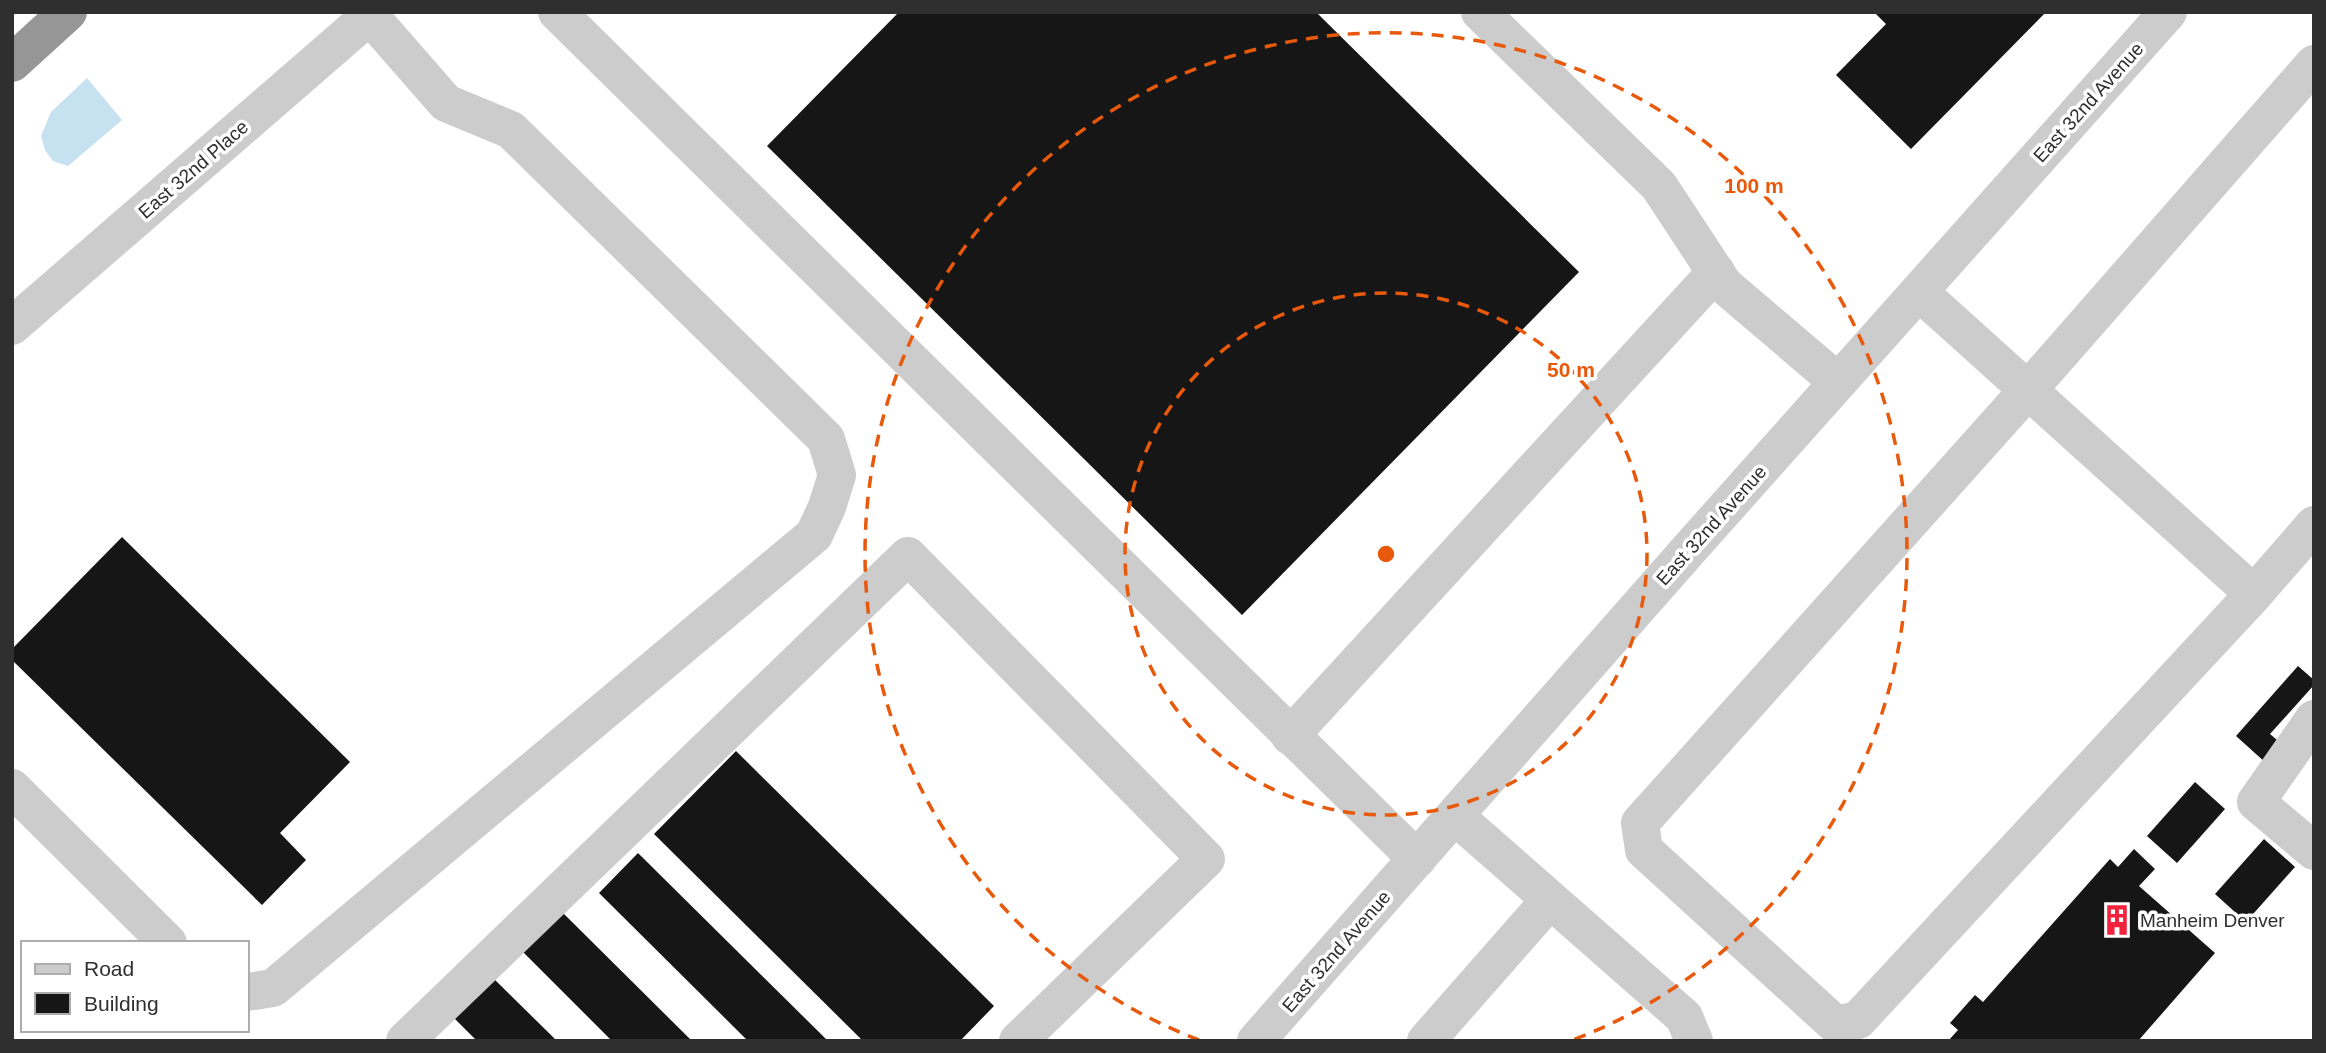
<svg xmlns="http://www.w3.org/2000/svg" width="2326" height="1053" viewBox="0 0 2326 1053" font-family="Arial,sans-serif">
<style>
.water{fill:#c6e1ef}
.building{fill:#161616}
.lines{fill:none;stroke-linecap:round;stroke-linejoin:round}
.minor{stroke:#ccc;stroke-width:38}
.highway{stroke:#969696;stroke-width:38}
.ring{fill:none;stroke:#e8590c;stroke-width:3.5;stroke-dasharray:12 9}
.labels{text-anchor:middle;stroke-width:7;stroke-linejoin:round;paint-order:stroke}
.street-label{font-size:19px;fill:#2f2f2f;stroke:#fff}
.poi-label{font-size:19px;fill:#2f2f2f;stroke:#fff;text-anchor:start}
.centre{fill:#e8590c;stroke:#fff;stroke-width:3.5}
.ring-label{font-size:21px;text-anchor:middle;font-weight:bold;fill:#e8590c;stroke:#fff;stroke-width:7;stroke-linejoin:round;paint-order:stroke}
</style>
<rect width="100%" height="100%" fill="#fff"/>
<path class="water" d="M87,78l35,42 -54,46 -15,-5 -8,-11 -4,-14 10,-24z"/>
<g class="building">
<path d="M899,12h417l263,260 -337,343 -475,-469z"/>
<path d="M1874,12h172l-135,137 -75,-74 50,-51z"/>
<path d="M122,537l228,225 -70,71 26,27 -44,45 -250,-245v-11z"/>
<path d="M2298,666l16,14v5l-44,49 13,11 -17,18 -30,-27z"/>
<path d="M736,751l258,255 -34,35h-97l-209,-207z"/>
<path d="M2195,782l30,27 -48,54 -30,-27z"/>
<path d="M2264,839l31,28 -49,55 -31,-28z"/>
<path d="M2134,849l21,20 -16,17 76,67 -77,88h-190l10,-11 -8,-7 25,-28 8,7 127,-143 8,8z"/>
<path d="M638,853l190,188h-80l-149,-148z"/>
<path d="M561,911l131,130h-80l-90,-90z"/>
<path d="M484,969l73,72h-80l-32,-32z"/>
</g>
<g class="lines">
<g class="minor">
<path d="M557,12l860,847"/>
<path d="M1480,12l179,174 65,99 114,97"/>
<path d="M1919,292c112,100 223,201 335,302l-396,426 -22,5 -192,-175 -4,-27 388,-433 286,-326"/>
<path d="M12,326l362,-314"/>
<path d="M2254,594l60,-69"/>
<path d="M2314,719l-58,83 58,49"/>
<path d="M1290,736l426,-464"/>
<path d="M12,788l156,155"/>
<path d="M1455,816l229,201 10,24"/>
<path d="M247,992l26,-4 541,-453 13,-28 10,-32 -11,-36 -315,-309 -65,-27 -76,-87"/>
<path d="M405,1041l503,-485 298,303 -188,182"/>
<path d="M1256,1041l436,-495 476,-534"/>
<path d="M1426,1041l124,-141"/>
</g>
<path class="highway" d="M12,63l56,-51"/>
</g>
<g class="ring">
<circle cx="1386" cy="554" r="261"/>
<path d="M1199 1040A521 521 0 1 1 1573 1040"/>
</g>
<defs>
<symbol id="building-bare" viewBox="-9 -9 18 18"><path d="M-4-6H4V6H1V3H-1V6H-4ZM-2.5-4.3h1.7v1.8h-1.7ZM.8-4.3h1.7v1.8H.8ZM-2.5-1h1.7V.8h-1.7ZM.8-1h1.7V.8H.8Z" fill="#f4233d" stroke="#fff" stroke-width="2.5" paint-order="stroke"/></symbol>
</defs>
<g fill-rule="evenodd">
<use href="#building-bare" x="2095" y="898" width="44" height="44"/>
</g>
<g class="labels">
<g class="street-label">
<text transform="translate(2088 102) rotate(-48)" y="7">East 32nd Avenue</text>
<text transform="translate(193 169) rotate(-41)" y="7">East 32nd Place</text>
<text transform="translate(1711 525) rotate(-48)" y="7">East 32nd Avenue</text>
<text transform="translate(1336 951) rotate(-49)" y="7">East 32nd Avenue</text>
</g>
<g class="poi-label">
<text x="2140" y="927">Manheim Denver</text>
</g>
</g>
<circle cx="1386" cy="554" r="10" class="centre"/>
<g class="ring-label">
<text x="1754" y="193">100 m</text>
<text x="1571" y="377">50 m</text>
</g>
<rect width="2326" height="1053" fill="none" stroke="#2f2f2f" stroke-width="28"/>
<rect x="21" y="941" width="228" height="91" fill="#ffffff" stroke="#acacac" stroke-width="2"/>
<rect x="35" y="964" width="35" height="10" fill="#cccccc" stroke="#acacac" stroke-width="2"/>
<text x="84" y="976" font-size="21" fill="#2f2f2f">Road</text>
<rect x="35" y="993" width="35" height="21" fill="#161616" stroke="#acacac" stroke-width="2"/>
<text x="84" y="1011" font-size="21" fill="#2f2f2f">Building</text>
</svg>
